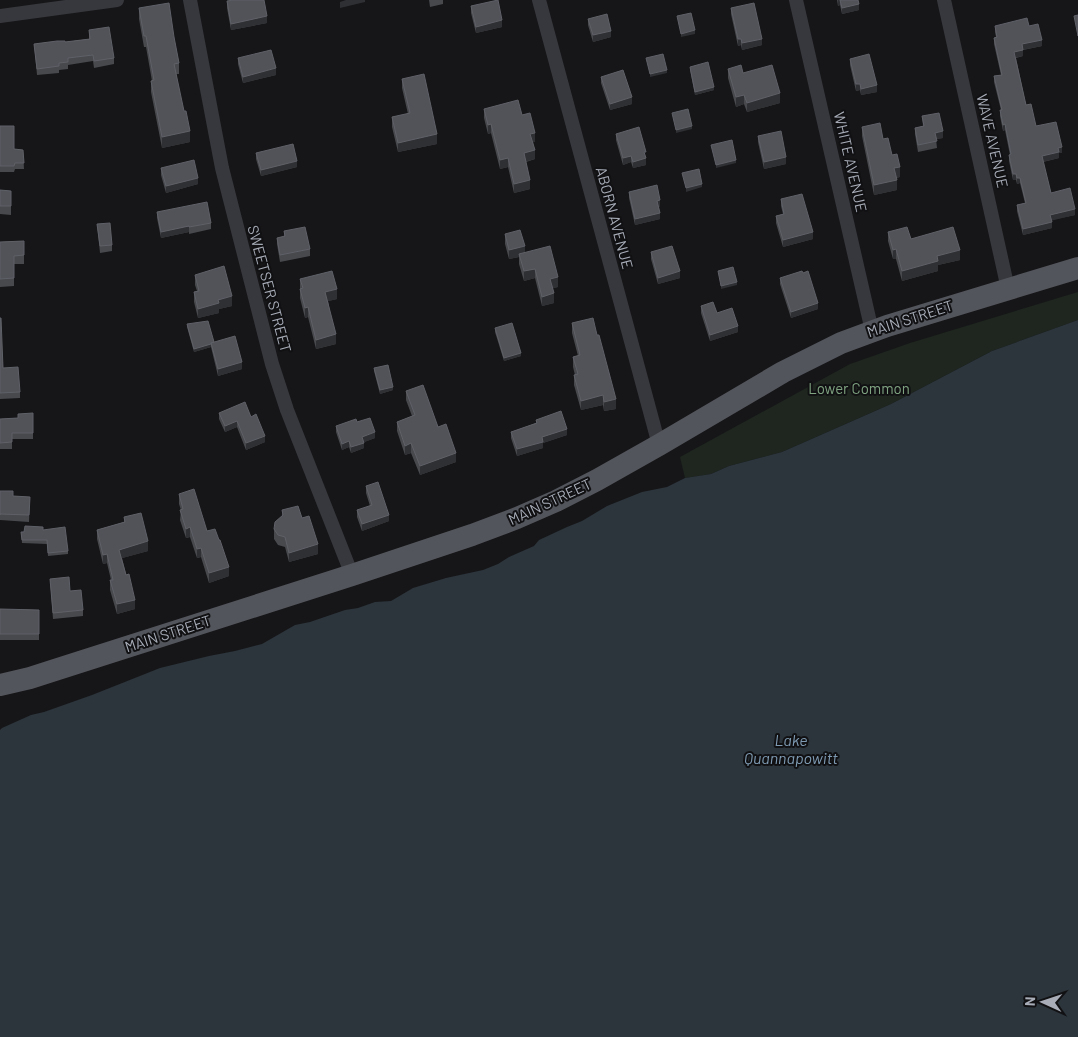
<svg xmlns="http://www.w3.org/2000/svg" width="1078" height="1037" viewBox="0 0 1078 1037" font-family="Barlow,sans-serif">
<style>
.green{fill:#1e261f}
.water{fill:#2c353c}
.lines{fill:none;stroke-linecap:round;stroke-linejoin:round}
.minor{stroke:#37383d;stroke-width:14}
.primary{stroke:#53555c;stroke-width:22}
.wall{fill:#47494d}
.shaded-wall{fill:#2f3033}
.building{fill:#525359;stroke:#5f6168}
.labels{text-anchor:middle;stroke-width:4;stroke-linejoin:round;paint-order:stroke}
.street-label{font-size:15px;fill:#a8adb8;stroke:#111113}
.park-label{font-size:15px;fill:#7fa381;stroke:#111113}
.water-label{font-size:16px;font-style:italic;fill:#7f9bb3;stroke:#111113}
</style>
<rect width="100%" height="100%" fill="#161618"/>
<path class="green" d="M1078,292v28l-86,31 -101,53 -109,48 -53,14 -18,8 -26,4 -5,-21 170,-93 60,-21z"/>
<path class="water" d="M1078,320v717h-1078v-307l2,-2 29,-13 13,-3 48,-17 68,-27 49,-12 26,-5 27,-7 33,-19 15,-3 35,-12 13,-2 17,-6 16,-1 22,-13 33,-10 37,-8 15,-6 11,-7 25,-11 5,-6 28,-13 15,-6 25,-15 35,-14 25,-5 18,-9 26,-4 18,-8 53,-14 109,-48 101,-53z"/>
<g class="lines">
<g class="minor">
<path d="M190,0l32,168 50,196 15,46 65,165"/>
<path d="M539,0l120,445"/>
<path d="M796,0l76,331"/>
<path d="M944,0l64,289"/>
<path d="M0,16l117,-16"/>
</g>
<path class="primary" d="M0,685l30,-7 28,-9 294,-94 120,-40 45,-17 39,-17 41,-21 62,-35 124,-73 58,-29 46,-17 191,-58"/>
</g>
<g class="wall">
<path d="M429,0h14v4l-13,3z"/>
<path d="M837,0h21l1,10 -17,4 -2,-9 -2,1z"/>
<path d="M227,1l40,22 -36,7 -4,-22z"/>
<path d="M471,6l31,21 -26,6 -5,-20z"/>
<path d="M139,8l35,29 5,26v11h-3l14,68 -28,6 -11,-56v-11h1l-6,-34h-2l-5,-28z"/>
<path d="M731,8l31,37 -20,5 -1,-5 -3,1 -7,-32z"/>
<path d="M588,19l23,18 -18,5 -5,-17z"/>
<path d="M995,26h34l13,20 -19,4v6l-7,2 10,47 10,21 26,27h-3v5l-16,4 8,31 24,22 -24,5 1,8 -29,7 -6,-24v-6l8,-2 -5,-20 -3,1 -1,-4h-3l-4,-19v-6h1l-5,-25 -2,1 -3,-15v-6h1l-7,-28v-6l7,-1 -7,-31v-6l2,-1 -1,-5z"/>
<path d="M89,30l25,28v6l-20,4 -1,-7 -25,4v4l-9,1v3l-22,2 -3,-31 31,-2 24,-3z"/>
<path d="M238,58l38,17 -33,8 -5,-19z"/>
<path d="M850,59l27,33 -16,3 -1,-5 -4,1 -6,-26z"/>
<path d="M690,67l24,23 -19,5 -5,-25z"/>
<path d="M728,69l15,4 37,30 -33,9 -3,-8 -8,3 -8,-29z"/>
<path d="M601,77l31,27 -22,6 -9,-27z"/>
<path d="M402,79l35,65 -39,8 -6,-25v-10l16,-3 -6,-26z"/>
<path d="M484,109l38,6 13,27h-2l2,17 -9,3 4,27 -16,4 -6,-26 -8,2 -9,-36 -3,1 -4,-16z"/>
<path d="M922,116l21,22 -7,1 1,9 -19,4 -3,-18v-6l8,-2z"/>
<path d="M0,126l14,23 9,1 1,19h-9l-1,3h-14z"/>
<path d="M862,127l21,12 9,16 8,22 -4,1 1,12 -23,5 -12,-59z"/>
<path d="M616,134l30,24v7l-13,3 -2,-6 -8,3 -7,-25z"/>
<path d="M758,136l28,28 -22,5 -6,-27z"/>
<path d="M256,153l41,14 -36,9 -5,-17z"/>
<path d="M161,168l37,16 -32,9 -5,-18z"/>
<path d="M0,190l11,1v24l-11,-1z"/>
<path d="M629,192l31,14 -1,1 1,12 -25,6 -6,-27z"/>
<path d="M781,199l32,40 -30,8 -7,-24v-7l7,-2 -2,-8z"/>
<path d="M157,212l54,11v6l-22,5v-2l-28,6 -4,-20z"/>
<path d="M97,224l15,21v6l-12,2z"/>
<path d="M284,231l26,18v7l-30,6 -3,-18v-6l7,-1z"/>
<path d="M888,232l23,7 49,21 -22,5v6l-36,10 -6,-22h-3l-5,-18z"/>
<path d="M505,234l53,53 -5,1 1,15 -12,3 -7,-28 -11,3 -5,-17v-7l-10,2 -4,-15z"/>
<path d="M24,241v23h-10v22l-14,1v-45z"/>
<path d="M651,252l29,26 -22,6 -7,-25z"/>
<path d="M195,275l37,31 -13,3v4l-21,5 -4,-16v-10l3,-1 -2,-6z"/>
<path d="M780,278l38,31 -27,9 -11,-34z"/>
<path d="M300,279l37,20 -9,2 8,43 -20,5 -8,-32 -3,1 -5,-20z"/>
<path d="M701,306l16,7 21,19 -28,9 -9,-28z"/>
<path d="M0,318l3,50 17,24v6l-20,1z"/>
<path d="M572,323l44,86 -12,2 -1,-6 -22,5 -7,-25v-10h1l-2,-8v-10l5,-1 -6,-23z"/>
<path d="M187,324l27,18 28,27 -24,7 -7,-29 -17,5 -7,-25z"/>
<path d="M495,328l26,28 -17,5 -9,-29z"/>
<path d="M374,368l19,22 -13,4 -6,-23z"/>
<path d="M406,391l32,36 18,35 -36,13 -9,-22 -6,2 -8,-24v-9l15,-6 -6,-16z"/>
<path d="M33,413v26h-21v10h-12v-30l18,-1z"/>
<path d="M219,413l32,4 14,25 -19,8 -9,-23 -12,5 -6,-13z"/>
<path d="M536,420l31,15 -24,8v5l-26,8 -6,-18v-6l25,-9z"/>
<path d="M336,426l39,12 -11,4v6l-13,5 -2,-6 -7,3 -6,-18z"/>
<path d="M366,486l23,35 -27,10 -5,-14v-7l13,-4 -4,-13z"/>
<path d="M0,491l13,5 17,1 -1,25 -29,-2v2z"/>
<path d="M179,494l28,37 22,45 -20,7 -8,-26 -4,1 -7,-21 -4,1 -6,-18 1,-10 -2,-6z"/>
<path d="M282,510l20,8 16,36 -29,8 -4,-15 -7,-2 -4,-6v-10l8,-13z"/>
<path d="M124,517l24,34 -26,7 13,51 -18,5 -7,-24v-10h1l-4,-17 -4,1 -6,-25v-9l27,-8z"/>
<path d="M43,530l25,21v3l-20,2 -1,-12 -25,-1 -1,-11z"/>
<path d="M50,579l33,31v6l-30,3z"/>
<path d="M0,609l39,1v30h-39z"/>
</g>
<g class="shaded-wall">
<path d="M346,0h19v2l-25,6v-6z"/>
<path d="M838,0h2v5l-2,1z"/>
<path d="M859,4v6l-17,4v-6z"/>
<path d="M267,16v7l-36,7v-6z"/>
<path d="M502,20v7l-26,6v-6z"/>
<path d="M695,30v4l-14,3v-3z"/>
<path d="M611,31v6l-18,5v-7z"/>
<path d="M738,39h3v6l-3,1z"/>
<path d="M762,39v6l-20,5v-7z"/>
<path d="M1042,40v6l-20,4v-6z"/>
<path d="M1023,50v6l-9,2v-6z"/>
<path d="M276,68v7l-33,8v-6z"/>
<path d="M667,70v3l-17,4v-3z"/>
<path d="M856,84h4v6l-4,1z"/>
<path d="M877,85v7l-16,3v-6z"/>
<path d="M714,87v3l-19,5v-3z"/>
<path d="M780,93v10l-33,9v-9z"/>
<path d="M744,95v9l-8,3v-10z"/>
<path d="M632,97v7l-22,6v-6z"/>
<path d="M491,124v9l-3,1v-9z"/>
<path d="M1005,124v6l-2,1v-6z"/>
<path d="M692,126v3l-16,4v-3z"/>
<path d="M190,131v11l-28,6v-11z"/>
<path d="M943,131v7l-8,1v-6z"/>
<path d="M535,133v9l-5,1v-9z"/>
<path d="M437,134v10l-39,8v-9z"/>
<path d="M1062,147v6h-3v5l-17,4v-6l16,-8z"/>
<path d="M535,150v9l-11,3v-9z"/>
<path d="M631,156v6l-8,3v-7z"/>
<path d="M786,157v7l-22,5v-7z"/>
<path d="M508,158v9l-8,2v-9z"/>
<path d="M646,158v7l-13,3v-6z"/>
<path d="M736,160v3l-20,5v-3z"/>
<path d="M297,161v6l-36,9v-6z"/>
<path d="M900,167v10l-6,1v-10z"/>
<rect x="1013" y="174" width="3" height="6"/>
<path d="M198,178v6l-32,9v-7z"/>
<path d="M1017,178h3v5l-3,1z"/>
<path d="M530,180v9l-16,4v-9z"/>
<path d="M897,180v10l-23,5v-10z"/>
<path d="M702,184v3l-16,5v-4z"/>
<path d="M660,200v6l-3,1v-6z"/>
<path d="M1075,209v6l-25,6v-6z"/>
<path d="M660,213v6l-25,6v-6z"/>
<path d="M1052,222v6l-29,7v-6z"/>
<path d="M189,226v6l-28,6v-6z"/>
<path d="M813,232v7l-30,8v-7z"/>
<path d="M525,246v9l-6,-1v3l-10,2v-9z"/>
<path d="M896,249v10h-3v-9z"/>
<path d="M960,250v10l-22,5v6l-36,10v-10l35,-15z"/>
<path d="M535,269v9l-11,3v-10z"/>
<path d="M680,271v7l-22,6v-6z"/>
<path d="M558,277v10l-8,2v-10z"/>
<path d="M737,282v3l-16,4v-3z"/>
<path d="M337,289v10l-12,3v-10z"/>
<path d="M554,293v10l-12,3v-9z"/>
<path d="M232,296v10l-13,3v4l-21,5v-9l20,-9z"/>
<path d="M818,303v6l-27,9v-6z"/>
<path d="M308,307v10l-3,1v-10z"/>
<path d="M738,326v6l-28,9v-6z"/>
<path d="M336,334v10l-20,5v-9z"/>
<path d="M211,344v3l-17,5v-3z"/>
<path d="M521,353v3l-17,5v-3z"/>
<path d="M242,362v7l-24,7v-7z"/>
<path d="M393,387v3l-13,4v-4z"/>
<path d="M603,395v10l-22,5v-9z"/>
<path d="M616,399v10l-12,2v-9z"/>
<path d="M237,421v6l-12,5v-6z"/>
<path d="M567,429v6l-24,8v5l-26,8v-7l25,-12z"/>
<path d="M375,432v6l-13,5v-6z"/>
<path d="M265,436v6l-19,8v-7z"/>
<path d="M349,441v6l-7,3v-6z"/>
<path d="M364,443v5l-13,5v-6z"/>
<path d="M411,443v10l-6,2v-9z"/>
<path d="M456,453v9l-36,13v-9z"/>
<path d="M389,515v6l-27,10v-7z"/>
<path d="M190,527v10l-4,1v-9z"/>
<path d="M148,541v10l-29,8v-9z"/>
<path d="M318,544v10l-29,8v-9z"/>
<path d="M201,548v9l-4,1v-9z"/>
<path d="M107,554v9l-4,1v-9z"/>
<path d="M229,567v9l-20,7v-10z"/>
<path d="M135,600v9l-18,5v-10z"/>
</g>
<g class="building">
<path d="M233,0h31l3,16 -36,8 -4,-23z"/>
<path d="M498,0l4,20 -26,7 -5,-21z"/>
<path d="M840,0h18l1,4 -17,4z"/>
<path d="M169,3l5,34 5,26 -5,1 10,47h2l4,20 -28,6 -11,-56 3,-1 -8,-44h-2l-5,-28z"/>
<path d="M754,3l8,36 -20,4 -1,-4h-3l-7,-31z"/>
<path d="M691,13l4,17 -14,4 -4,-18z"/>
<path d="M607,14l4,17 -18,4 -5,-16z"/>
<path d="M1078,15v21l-4,-20z"/>
<path d="M1027,18l2,8 9,-2 4,16 -20,4 1,6 -9,2 12,53 5,-1 5,22 20,-4 6,25 -4,1 1,4 -17,4 9,37 19,-5 5,21 -25,6 2,7 -29,7 -6,-24 9,-2 -6,-25h-3l-1,-4h-3l-4,-19 2,-1 -6,-30 -2,1 -3,-15h2l-8,-34 8,-1 -8,-37 3,-1 -2,-11z"/>
<path d="M109,27l5,31 -20,3 -1,-6 -25,3v4l-9,1v3l-22,3 -3,-25 23,-3h8v1l25,-3 -1,-9z"/>
<path d="M271,50l5,18 -33,9 -5,-19z"/>
<path d="M663,54l4,16 -17,4 -4,-16z"/>
<path d="M869,54l8,31 -16,4 -1,-5h-4l-6,-25z"/>
<path d="M708,62l6,25 -19,5 -5,-25z"/>
<path d="M741,65l2,8 29,-8 8,28 -33,10 -3,-8 -8,2 -8,-28z"/>
<path d="M623,70l9,27 -22,7 -9,-27z"/>
<path d="M424,74l13,60 -39,9 -6,-26 18,-4 -8,-34z"/>
<path d="M518,100l4,15 8,-2 5,20 -5,1 5,16 -11,3 6,27 -16,4 -6,-26 -8,2 -9,-36 -3,1 -4,-16z"/>
<path d="M688,109l4,17 -16,4 -4,-17z"/>
<path d="M939,113l4,18 -8,2 2,8 -19,4 -3,-17 9,-2 -2,-10z"/>
<path d="M880,123l3,16 5,-1 4,17 5,-1 3,13 -6,1 3,12 -23,5 -12,-58z"/>
<path d="M0,126h14v23l9,1 1,13h-9l-1,3h-14z"/>
<path d="M639,127l7,25h-2l2,6 -13,4 -2,-6 -8,2 -7,-24z"/>
<path d="M781,131l5,26 -22,5 -6,-26z"/>
<path d="M732,140l4,20 -20,5 -5,-20z"/>
<path d="M293,144l4,17 -36,9 -5,-17z"/>
<path d="M194,160l4,18 -32,8 -5,-18z"/>
<path d="M699,169l3,15 -16,4 -4,-15z"/>
<path d="M657,185l3,15 -3,1 3,12 -25,6 -6,-27z"/>
<path d="M0,190l11,1v15h-11z"/>
<path d="M802,194l11,38 -30,8 -7,-24 8,-2 -3,-15z"/>
<path d="M207,202l4,21 -22,4v-1l-28,6 -4,-20z"/>
<path d="M110,223l2,22 -12,1 -3,-22z"/>
<path d="M305,227l5,22 -30,6 -3,-17 8,-2 -1,-5z"/>
<path d="M907,227l4,12 42,-12 7,23 -23,6 1,5 -36,10 -6,-22 -3,1 -5,-18z"/>
<path d="M520,230l5,16 -16,4 -4,-16z"/>
<path d="M24,241v14l-10,1v22l-14,1v-37z"/>
<path d="M550,246l8,31 -8,2 4,14 -12,4 -7,-28 -11,2 -5,-17z"/>
<path d="M672,246l8,25 -22,7 -7,-26z"/>
<path d="M224,266l8,30 -14,4 1,3 -21,6 -4,-17 5,-1 -4,-16z"/>
<path d="M733,267l4,15 -16,4 -3,-15z"/>
<path d="M332,271l5,18 -12,3 11,42 -20,6 -8,-33 -3,1 -5,-19 3,-1 -3,-9z"/>
<path d="M802,271l1,2 5,-2 10,32 -27,9 -11,-34z"/>
<path d="M713,302l4,11 15,-5 6,18 -28,9 -9,-29z"/>
<path d="M0,318h1l2,50 15,-1 2,25 -20,1z"/>
<path d="M593,318l4,17h2l17,64 -12,3 -1,-7 -22,6 -7,-26 4,-1 -5,-17 7,-2 -8,-32z"/>
<path d="M208,321l6,21 -3,1v1l-17,5 -7,-25z"/>
<path d="M512,323l9,30 -17,5 -9,-30z"/>
<path d="M235,336l7,26 -24,7 -7,-26z"/>
<path d="M388,365l5,22 -13,3 -6,-22z"/>
<path d="M423,385l15,42 8,-3 10,29 -36,13 -9,-23 -6,3 -8,-24 18,-7 -9,-24z"/>
<path d="M245,402l6,15 5,-3 9,22 -19,7 -9,-22 -12,5 -6,-13z"/>
<path d="M561,411l6,18 -25,8 1,5 -26,7 -6,-17 26,-9 -1,-3z"/>
<path d="M33,413v20h-21v9l-12,1v-24l18,-1v-4z"/>
<path d="M370,418l5,14 -13,5 2,6 -13,4 -2,-6 -7,3 -6,-18 20,-7 1,3z"/>
<path d="M378,482l11,33 -27,9 -5,-14 15,-5 -6,-19z"/>
<path d="M194,489l13,42 8,-2 4,11h1l9,27 -20,6 -8,-25 -4,1 -7,-22 -4,2 -6,-19 3,-1 -4,-15z"/>
<path d="M0,491h13v5l17,1 -1,18 -29,-1v1z"/>
<path d="M298,506l4,12 7,-2 9,28 -29,9 -4,-16 -7,-2 -4,-6 1,-7 8,-7 -1,-5z"/>
<path d="M141,513l7,28 -29,9 7,25 3,-1 6,26 -18,4 -7,-24h3l-6,-26 -4,1 -6,-25 28,-8 -1,-5z"/>
<path d="M25,526l18,1v3l22,-3 3,24 -20,2 -1,-13h-25l-1,-8h3z"/>
<path d="M69,577l1,14 11,-1 2,20 -30,3 -3,-34z"/>
<path d="M0,609l39,1v24h-39z"/>
</g>
<g class="labels">
<g class="street-label">
<text transform="translate(992 141) rotate(77)" y="5">WAVE AVENUE</text>
<text transform="translate(850 162) rotate(77)" y="5">WHITE AVENUE</text>
<text transform="translate(614 218) rotate(75)" y="5">ABORN AVENUE</text>
<text transform="translate(269 289) rotate(75)" y="5">SWEETSER STREET</text>
<text transform="translate(910 319) rotate(-18)" y="5">MAIN STREET</text>
<text transform="translate(550 502) rotate(-25)" y="5">MAIN STREET</text>
<text transform="translate(168 634) rotate(-18)" y="5">MAIN STREET</text>
</g>
<g class="park-label">
<text x="859" y="394">Lower Common</text>
</g>
<g class="water-label">
<text x="791" y="746">Lake<tspan x="791" dy="18">Quannapowitt</tspan></text>
</g>
</g>
<g transform="translate(1043 1002) rotate(273)" stroke="#111113" stroke-width="4" paint-order="stroke">
<path d="M0-4L9 19L0 12L-9 19Z" fill="#a8adb8"/>
<text y="-8" font-size="14" font-weight="bold" text-anchor="middle" fill="#a8adb8">N</text>
</g>
</svg>
